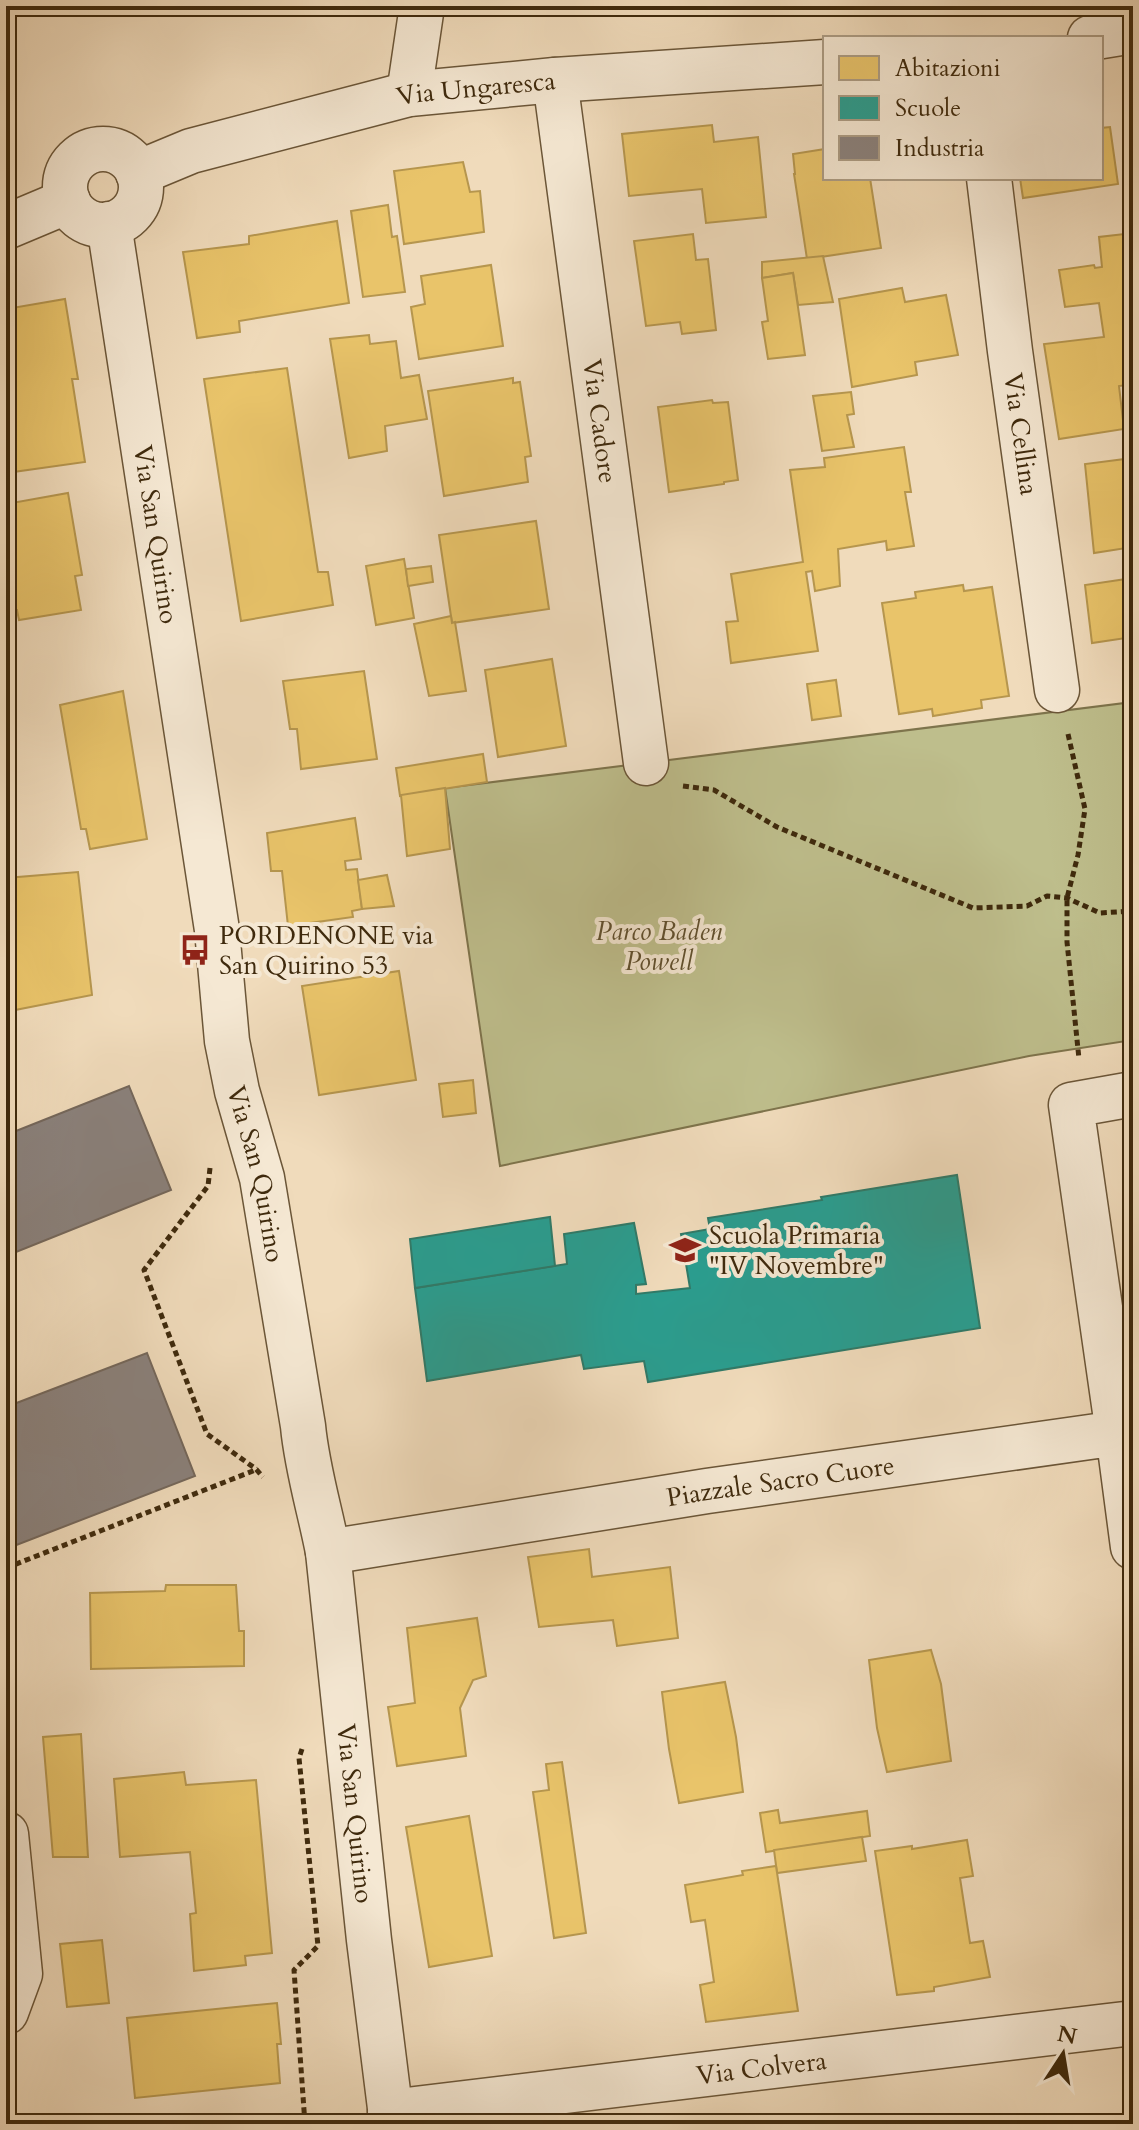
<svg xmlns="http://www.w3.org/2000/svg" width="1139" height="2130" viewBox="0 0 1139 2130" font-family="Cardo,serif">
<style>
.green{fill:#bebe8c;stroke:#7e744c;stroke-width:2}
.homes{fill:#e9c46a;stroke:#b6964e;stroke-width:2}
.schools{fill:#2a9d8f;stroke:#307a68;stroke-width:2}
.industry{fill:#8a817c;stroke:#74675b;stroke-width:2}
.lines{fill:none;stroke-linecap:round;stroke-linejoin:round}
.minor-casing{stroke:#6b5638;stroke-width:47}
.path{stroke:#3f2a0d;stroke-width:5;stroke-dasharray:6 4;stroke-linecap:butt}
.minor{stroke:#f5e8d3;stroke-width:44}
.labels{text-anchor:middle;stroke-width:8;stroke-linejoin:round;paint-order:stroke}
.street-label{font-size:26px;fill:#3f2a0d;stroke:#f5e8d3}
.park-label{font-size:26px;font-style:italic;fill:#5f4f2d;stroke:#f5e8d3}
.poi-label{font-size:26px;fill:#3f2a0d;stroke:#f5e8d3;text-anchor:start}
</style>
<rect width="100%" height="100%" fill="#f0dbbb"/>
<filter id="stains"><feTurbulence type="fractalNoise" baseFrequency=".0025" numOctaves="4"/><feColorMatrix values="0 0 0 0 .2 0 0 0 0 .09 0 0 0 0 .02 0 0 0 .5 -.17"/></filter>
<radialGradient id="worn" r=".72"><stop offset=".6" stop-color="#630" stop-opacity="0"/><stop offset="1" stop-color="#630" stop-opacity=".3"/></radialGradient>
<path class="green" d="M1133,702v338l-104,16 -529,110 -55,-378z"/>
<g class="homes">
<path d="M712,125l2,17 44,-5 8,80 -60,6 -4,-34 -73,7 -7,-62z"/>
<path d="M1110,127l8,57 -95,14 -3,-20h81v-50z"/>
<path d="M825,149v29h45l11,70 -74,11 -13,-85h1l-2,-20z"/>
<path d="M463,162l7,30 10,-1 4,41 -80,12 -10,-73z"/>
<path d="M388,205l4,32 5,-1 8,56 -42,5 -12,-86z"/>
<path d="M337,221l12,82 -110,18 1,11 -43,6 -14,-86 66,-8v-8z"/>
<path d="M1133,233v151l-14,2 5,43 -65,10 -15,-95 60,-7 -5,-34 -34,4 -6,-37 35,-5 1,3 7,-1 -3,-30z"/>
<path d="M693,234l3,26 12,-1 8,71 -34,4 -2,-12 -34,4 -12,-85z"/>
<path d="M823,256l10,46 -35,3 -5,-32 -31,5v-16z"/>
<path d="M491,265l12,81 -84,13 -8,-52 14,-3 -4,-28z"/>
<path d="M793,273l12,82 -37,4 -6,-37 6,-1 -6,-43z"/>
<path d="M902,288l3,14 41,-7 12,60 -43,7 2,13 -65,12 -13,-88z"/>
<path d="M65,299l13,80h-6l13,83 -79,11v-164z"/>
<path d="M369,335l1,9 26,-3 5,37 18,-3 8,44 -42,7 2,25 -38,7 -19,-119z"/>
<path d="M287,368l31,204h10l5,33 -92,16 -37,-242z"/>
<path d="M513,378v5l7,-1 11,74 -6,1 3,25 -84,14 -16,-105z"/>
<path d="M851,392l3,22 -7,1 7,32 -32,4 -9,-55z"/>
<path d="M712,400l1,3 15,-1 10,78 -14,2v2l-55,8 -11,-85z"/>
<path d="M904,447l7,45h-6l9,54 -27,4 -1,-9 -48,8 2,37 -25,5 -3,-20 -6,1 12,79 -87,12 -5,-41 12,-1 -7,-47 72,-12 -13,-92 35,-3 -1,-9z"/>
<path d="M1133,458v89l-39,6 -9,-89z"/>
<path d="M68,493l14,82 -7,1 6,34 -62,10 -2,-10 -11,1v-107z"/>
<path d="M536,521l13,88 -97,14 -13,-88z"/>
<path d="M404,559l10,59 -38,7 -10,-59z"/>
<path d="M431,566l2,16 -25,4 -2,-17z"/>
<path d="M1133,578v59l-41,6 -7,-58z"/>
<path d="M963,585l1,6 28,-4 17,109 -28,4 1,8 -49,8 -1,-7 -33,5 -17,-111 34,-5 -1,-6z"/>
<path d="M451,616l1,7 3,-1 11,69 -37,5 -15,-72z"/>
<path d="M552,659l14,87 -68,11 -13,-87z"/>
<path d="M364,671l13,88 -76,10 -4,-40h-7l-7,-48z"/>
<path d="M836,680l5,36 -29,4 -5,-36z"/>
<path d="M123,691l24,148 -57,10 -4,-20h-5l-21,-124z"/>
<path d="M483,754l4,28 -87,14 -4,-28z"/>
<path d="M445,788l5,61 -43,7 -6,-61z"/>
<path d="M355,818l6,41 -16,2 1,9 11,-1 5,40 -10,2 1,6 -65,9 -6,-55h-11l-4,-38z"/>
<path d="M78,872l14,123 -82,16 -4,-36v-97z"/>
<path d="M387,875l7,31 -32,3 -4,-29z"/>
<path d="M399,971l17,109 -97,15 -17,-109z"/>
<path d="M473,1080l3,33 -33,4 -4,-33z"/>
<path d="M589,1549l3,28 78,-10 8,71 -61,8 -4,-26 -74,7 -11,-70z"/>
<path d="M166,1585h70l3,46h5v35l-153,3 -1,-76 75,-2z"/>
<path d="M477,1618l9,58 -13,4 -13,28 6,48 -69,10 -9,-59 27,-4 -8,-75z"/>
<path d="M931,1650l10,34 10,77 -64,11 -10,-44 -8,-68z"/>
<path d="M725,1682l11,55 7,55 -64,11 -10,-54 -7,-57z"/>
<path d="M81,1734l7,123h-35l-10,-120z"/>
<path d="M562,1762l24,171 -32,5 -21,-146 16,-2 -3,-26z"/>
<path d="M184,1772l2,13 70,-5 16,173 -27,3 1,9 -52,6 -4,-57 6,-1 -6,-61 -70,5 -6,-78z"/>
<path d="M778,1810l2,13 87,-12 3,25 -104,16 -6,-39z"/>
<path d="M469,1816l23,140 -63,11 -23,-140z"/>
<path d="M862,1837l4,24 -89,12 -3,-23z"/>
<path d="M967,1840l6,36 -13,2 10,65 13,-2 7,36 -56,10v4l-37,4 -22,-144 37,-5v3z"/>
<path d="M776,1866l22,145 -92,11 -6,-37 14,-3 -9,-62 -14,2 -6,-37 58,-10 -1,-4z"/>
<path d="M102,1940l7,63 -42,4 -7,-63z"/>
<path d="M277,2003l4,41h-4l3,39 -145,15 -8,-80z"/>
</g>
<g class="schools">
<path d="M957,1175l23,153 -332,54 -4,-21 -60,8 -3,-14 -154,26 -12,-93 152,-24 -3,-30 70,-11 12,61 -10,1v9l54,-6 -9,-54 29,-5 -2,-11 114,-18 -1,-3z"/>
<path d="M550,1217l5,49 -140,22 -5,-49z"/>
</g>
<g class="industry">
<path d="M129,1086l42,104 -165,66v-121z"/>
<path d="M147,1353l48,123 -189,73v-142z"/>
</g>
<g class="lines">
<defs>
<g id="minor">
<path d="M1090,38l43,-7"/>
<path id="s1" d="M555,80l91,683"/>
<path d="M409,94l13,-88"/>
<circle cx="103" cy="187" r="38"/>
<path id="s2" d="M138,173l53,-22 218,-57 146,-14 270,-18"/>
<path id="s3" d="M989,178l21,173 47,339"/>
<path id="s4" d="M109,224l108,706 10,111 10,50 25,87 41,248c4,43 17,84 25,126l41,388 23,184"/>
<path d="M6,227l62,-26"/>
<path d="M1118,1433l-47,-328 62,-11"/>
<path id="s5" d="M328,1552l379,-61 411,-58 15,114"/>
<path d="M6,1834l14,140 -14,38"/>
<path id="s6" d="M390,2112l743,-89"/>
</g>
</defs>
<use href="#minor" class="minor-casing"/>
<g class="path">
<path d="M1068,734l17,75 -7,46 -11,43v44l12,117"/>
<path d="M683,786l31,4 63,37 196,81 54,-2 20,-10 20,2 33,15 33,-2"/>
<path d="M210,1168l-2,18 -64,84 63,164 49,35 7,8"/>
<path d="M6,1568l252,-99"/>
<path d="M302,1749l-3,9 19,188 -24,24 11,154"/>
</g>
<use href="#minor" class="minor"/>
</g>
<defs>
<symbol id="bus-bare" viewBox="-9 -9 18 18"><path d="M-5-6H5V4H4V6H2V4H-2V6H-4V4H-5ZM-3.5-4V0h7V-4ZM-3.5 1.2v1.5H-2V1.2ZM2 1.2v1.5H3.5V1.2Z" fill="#8f2418" stroke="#f5e8d3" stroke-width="2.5" paint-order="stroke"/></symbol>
<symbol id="school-bare" viewBox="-9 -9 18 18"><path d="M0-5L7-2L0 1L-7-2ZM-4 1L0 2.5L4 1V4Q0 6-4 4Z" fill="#8f2418" stroke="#f5e8d3" stroke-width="2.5" paint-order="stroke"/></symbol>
</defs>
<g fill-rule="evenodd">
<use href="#bus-bare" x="173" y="928" width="44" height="44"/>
<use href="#school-bare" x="663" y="1228" width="44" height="44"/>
</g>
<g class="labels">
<g class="street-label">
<text dy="9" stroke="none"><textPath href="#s2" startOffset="350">Via Ungaresca</textPath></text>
<text dy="9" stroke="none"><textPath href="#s1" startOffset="344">Via Cadore</textPath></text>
<text dy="9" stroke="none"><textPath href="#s3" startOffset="258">Via Cellina</textPath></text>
<text dy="9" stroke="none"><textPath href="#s4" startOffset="314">Via San Quirino</textPath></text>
<text dy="9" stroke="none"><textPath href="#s4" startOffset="962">Via San Quirino</textPath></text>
<text dy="9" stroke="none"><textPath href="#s5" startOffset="458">Piazzale Sacro Cuore</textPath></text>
<text dy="9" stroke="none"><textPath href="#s4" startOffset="1610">Via San Quirino</textPath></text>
<text dy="9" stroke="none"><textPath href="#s6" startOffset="374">Via Colvera</textPath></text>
</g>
<g class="park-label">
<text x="659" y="940">Parco Baden<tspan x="659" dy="30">Powell</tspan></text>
</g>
<g class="poi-label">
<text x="219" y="944">PORDENONE via<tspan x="219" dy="30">San Quirino 53</tspan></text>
<text x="709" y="1244">Scuola Primaria<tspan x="709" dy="30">"IV Novembre"</tspan></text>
</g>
</g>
<rect width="1139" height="2130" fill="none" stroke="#f0dbbb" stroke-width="32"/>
<rect x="8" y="8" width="1123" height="2114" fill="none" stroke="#3f2a0d" stroke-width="4"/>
<rect x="16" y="16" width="1107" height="2098" fill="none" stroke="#3f2a0d" stroke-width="2"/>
<rect x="823" y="36" width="280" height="144" fill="#f5e8d3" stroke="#ac9c84" stroke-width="2"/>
<rect x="839" y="56" width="40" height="24" fill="#e9c46a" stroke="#ac9c84" stroke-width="2"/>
<text x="895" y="76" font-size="24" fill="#3f2a0d">Abitazioni</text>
<rect x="839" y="96" width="40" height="24" fill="#2a9d8f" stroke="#ac9c84" stroke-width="2"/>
<text x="895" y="116" font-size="24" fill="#3f2a0d">Scuole</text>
<rect x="839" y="136" width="40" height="24" fill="#8a817c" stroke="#ac9c84" stroke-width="2"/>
<text x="895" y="156" font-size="24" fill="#3f2a0d">Industria</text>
<g transform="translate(1063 2054) rotate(12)" stroke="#f5e8d3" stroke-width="6" paint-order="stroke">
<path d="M0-6L14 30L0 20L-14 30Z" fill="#3f2a0d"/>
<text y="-12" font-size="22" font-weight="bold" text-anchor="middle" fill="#3f2a0d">N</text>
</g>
<rect width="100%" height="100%" filter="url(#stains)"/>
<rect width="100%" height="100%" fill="url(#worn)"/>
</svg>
